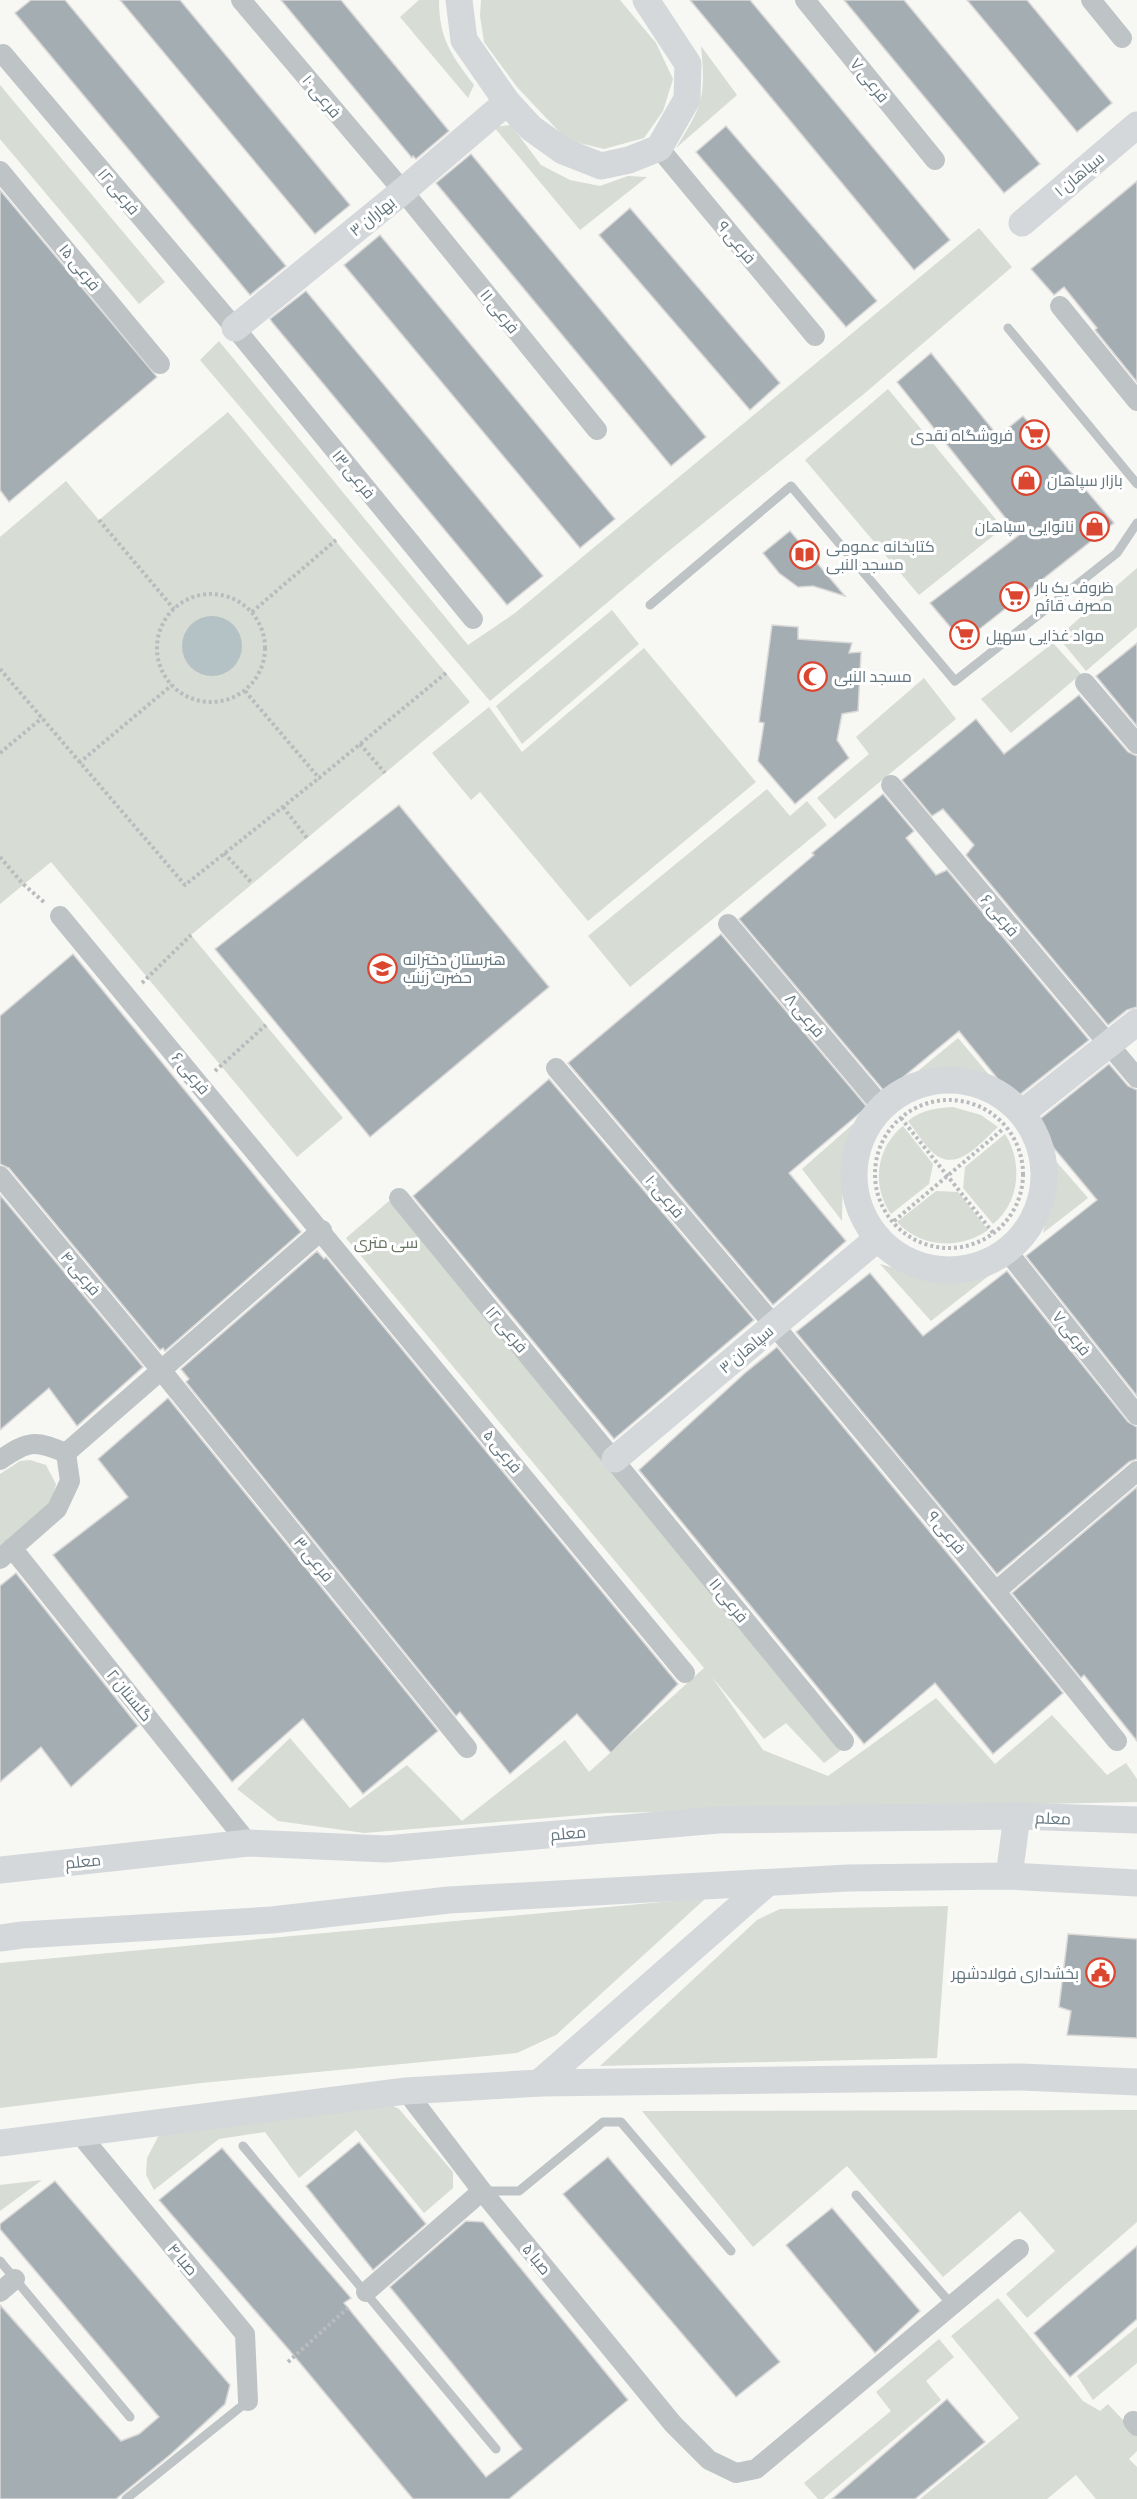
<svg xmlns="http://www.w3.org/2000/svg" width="1137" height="2499" viewBox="0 0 1137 2499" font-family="Manrope,Cairo,sans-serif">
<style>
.green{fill:#d7dcd4}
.water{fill:#b5c2c5}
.building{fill:#a3adb2;stroke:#d9d8d7;stroke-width:1.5}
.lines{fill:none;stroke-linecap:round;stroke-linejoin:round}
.path{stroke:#b9bcbe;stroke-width:4;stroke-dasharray:3 3;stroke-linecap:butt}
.lane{stroke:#bec3c6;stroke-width:9}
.street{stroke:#bec3c6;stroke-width:20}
.secondary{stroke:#d4d8db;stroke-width:27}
.labels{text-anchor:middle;stroke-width:6;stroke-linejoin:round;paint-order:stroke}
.street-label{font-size:16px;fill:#63757e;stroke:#fff}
.poi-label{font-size:16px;fill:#63757e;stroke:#fff;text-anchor:start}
.park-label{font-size:16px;fill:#687662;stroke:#fff}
</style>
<rect width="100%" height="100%" fill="#f7f7f4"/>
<g class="green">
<path d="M419,0h20c0,39 13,56 35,85l-6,13 -68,-81z"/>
<path d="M481,0h139l36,43 17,36 -10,32 -19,27 -40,11 -37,-9 -50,-53 -33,-45 -4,-26z"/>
<path d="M701,46l36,49 -61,53c27,-43 30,-51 25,-102z"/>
<path d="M0,85l165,197 -26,22 -139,-165z"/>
<path d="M511,125l30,40 29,15 30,6 28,-10 19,1 -67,53 -86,-103z"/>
<path d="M979,228l33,39 -147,126 -200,161 -175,147 -290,-341 19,-19 249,304 47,-32z"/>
<path d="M888,389l115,139 -84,67 -114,-135z"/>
<path d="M228,412l242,290 -279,233 152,183 -46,39 -246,-295 -51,42v-367l66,-56 33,39z"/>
<path d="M1137,568v59l-51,44 -28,-34z"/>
<path d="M612,610l27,34 -117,100 -26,-38z"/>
<path d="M1053,643l28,31 -70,59 -30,-34z"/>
<path d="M644,648l112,134 -168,139 -108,-129 -9,8 -39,-47 57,-46 33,45z"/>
<path d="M924,678l32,41 -121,100 -18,-21 52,-44 -13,-17z"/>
<path d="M767,789l23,27 17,-15 20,24 -197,162 -42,-51z"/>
<path d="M958,1038l37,44c-31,-9 -57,-7 -88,-2z"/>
<path d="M953,1107l28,8 17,12c-15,13 -37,42 -59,30 -10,-5 -24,-27 -31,-36 13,-11 28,-13 45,-14z"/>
<path d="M853,1124l-10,42 -1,55 -40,-52z"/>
<path d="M903,1126l30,38 -4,20 -38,30c-20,-28 -15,-66 12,-88z"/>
<path d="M1005,1134c18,28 15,69 -12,90l-30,-36 2,-21z"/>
<path d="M1054,1159l34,39 -45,35 8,-34z"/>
<path d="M936,1191l22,1 30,38c-28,20 -67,18 -91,-8z"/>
<path d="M389,1201l451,550 -16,12 -38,-40 -22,16 -52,-62 51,73 65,26 108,-78 59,66 57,-49 55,60 19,-12 11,16v23l-530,11 -243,20 -86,-12 -41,-32 53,-51 60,70 57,-43 55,56 103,-81 24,32 115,-104 -358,-430z"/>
<path d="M880,1264c42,12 67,14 111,10l-60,47z"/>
<path d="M30,1460l16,5 10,19 -5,21 -51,44v-75l20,-13z"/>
<path d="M706,1898l-150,137 -39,18 -316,30 -201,25v-145z"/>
<path d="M948,1906l-11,152 -337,8 157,-146 23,-11z"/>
<path d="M389,2104l10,5 54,63v16l-29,25 -68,-83 -57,48 -34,-46 -46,7 -65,51 -8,-15 1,-17 11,-21 23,-14z"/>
<path d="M1137,2110v112l-110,96 -21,-24 49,-43 -35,-40 -77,66 -96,-111 -94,81 -111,-136z"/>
<path d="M42,2180l-42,31v-26z"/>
<path d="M998,2298l85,103 17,10 8,-7 29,31v16l-8,8 8,8v32h-41l-20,-24 -29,24h-127l99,-81 -68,-82z"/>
<path d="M1137,2327v36l-44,37 -16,-24z"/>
<path d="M939,2339l15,18 -28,24 15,19 -118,99h-5l-14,-16 87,-72 -15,-19z"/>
</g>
<circle class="water" cx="212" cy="646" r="30"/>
<g class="building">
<path d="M31,0h34l221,266 -36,29 -235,-282z"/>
<path d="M120,0h60l170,205 -35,29z"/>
<path d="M281,0h60l108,131 -33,28 -3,-3 -1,2z"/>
<path d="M690,0h60l200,240 -36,30z"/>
<path d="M844,0h60l136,164 -36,29z"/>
<path d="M967,0h60l85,103 -35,29z"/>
<path d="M726,126l151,175 -31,26 -150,-175z"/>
<path d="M471,154l235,283 -35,29 -235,-283z"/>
<path d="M1137,181v201l-42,-52 2,-2 -33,-41 -10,8 -23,-26z"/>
<path d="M0,190l157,187 -148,125 -9,-12z"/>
<path d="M630,208l150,175 -30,27 -151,-175z"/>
<path d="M380,235l235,284 -35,29 -236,-283z"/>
<path d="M306,291l237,285 -36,29 -235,-283 -2,-3z"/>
<path d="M931,353l67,83 25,-20 91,107 -151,119 -33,-39 89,-68 -122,-153z"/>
<path d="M790,531l55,65 -32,-10 -15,1 -19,-14 -16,-20z"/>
<path d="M772,625l26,2v12l54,4 -3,10 12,-1 -3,59 -16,3 -5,26 12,18 -54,46 -37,-43 6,-38 -5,-1z"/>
<path d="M1137,643v83l-41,-50z"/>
<path d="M1079,695l49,57 9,4v251l-10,3 -19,15 -142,-170 8,-10 -31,-36 -11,7 -30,-36 74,-61 28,35z"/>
<path d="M883,794l31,37 -8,7 30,37 11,-5 142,170 -75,59 -55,-68 -74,61 -146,-173 75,-64 -2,-2z"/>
<path d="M399,805l150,182 -179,150 -155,-188z"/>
<path d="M721,934l146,173 -78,66 57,68 -73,64 -205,-242z"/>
<path d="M73,954l228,278 -136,119 -2,-3 -3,2 -151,-182 -9,-4v-148z"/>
<path d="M1109,1064l19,22 9,4v306l-111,-140 71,-56 -54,-65 -3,-16z"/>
<path d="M549,1079l205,241 -140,119 -201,-243z"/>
<path d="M0,1195l143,172 -66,59 -28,-38 -49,42z"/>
<path d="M317,1251l7,8 2,-2 352,427 -67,69 -34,-39 -67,60 -50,-62 -4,4 -270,-334 3,-3 -8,-10z"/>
<path d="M1007,1271l121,151 9,5v32l-8,3 -132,112 -201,-242 74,-59 53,63z"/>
<path d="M777,1347l286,346 -70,61 -58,-71 -71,61 -225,-274 106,-97z"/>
<path d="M168,1398l270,333 -75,63 -60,-75 -71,63 -179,-227 75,-58 -30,-38z"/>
<path d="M1137,1487v254l-53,-66 -3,3 -69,-85z"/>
<path d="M16,1573l122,153 -67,61 -30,-40 -41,35v-196z"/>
<path d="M1068,1934l69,5v99l-70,-3 4,-24 -12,-4z"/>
<path d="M359,2142l67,82 -53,46 -67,-84z"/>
<path d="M222,2148l129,150 -7,5 142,174 36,-28 -132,-162 76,-66 17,1 145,178 -119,99h-96l-123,-148 -131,-151z"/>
<path d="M608,2157l172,205 -44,35 -173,-203z"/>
<path d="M55,2181l175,204 -5,19 -54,50 -55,45h-116v-194l121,136 18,-7 20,-17 -159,-188v-5z"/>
<path d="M832,2208l88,103 -45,42 -89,-108z"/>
<path d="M1137,2246v73l-67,58 -36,-44z"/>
<path d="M947,2399l38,43 -70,57h-83z"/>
</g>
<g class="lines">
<g class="path">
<path d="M99,520l75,89"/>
<circle cx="211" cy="648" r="54"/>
<path d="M252,612l84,-72"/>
<path d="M0,669l185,216 134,-107"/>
<path d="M245,691l74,87 127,-105"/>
<path d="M360,744l25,29"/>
<path d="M0,753l42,-35"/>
<path d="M79,763l93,-78"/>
<path d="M283,807l24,31"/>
<path d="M224,853l28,30"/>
<path d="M0,857l23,27 22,19"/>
<path d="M142,983l49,-48"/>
<path d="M215,1071l51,-46"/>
<circle cx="949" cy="1174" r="74"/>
<path d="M901,1118l93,116"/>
<path d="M894,1221l109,-92"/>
<path d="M288,2362l62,-56"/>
</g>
<g class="lane">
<path d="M1008,328l129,156"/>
<path d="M650,605l141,-119 164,195 162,-128 20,-30"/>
<path d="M243,2146l253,303"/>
<path d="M484,2191h35l84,-69h18l110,129"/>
<path d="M856,2195l96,110"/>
<path d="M0,2261l130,156"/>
<path d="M126,2499l122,-98"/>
</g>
<g class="street">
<path d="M241,0l162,191 194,239"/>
<path d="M805,0l130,160"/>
<path d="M1091,0l31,38"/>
<path d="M3,54l232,274 238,291"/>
<path d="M659,148l156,188"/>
<path d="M0,171l160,193"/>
<path d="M1060,306l77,95"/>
<path d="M1085,683l52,61"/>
<path d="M891,785l246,293"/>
<path d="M60,916l625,757"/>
<path d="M728,924l154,183"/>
<path d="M556,1068c189,222 378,445 561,673"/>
<path d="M0,1176l161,194 306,378"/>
<path d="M399,1198l445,543"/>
<path d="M1007,1251l130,164"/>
<path d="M66,1453l256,-223"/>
<path d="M0,1460c29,-20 35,-20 66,-7l4,28 -13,28 -57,50"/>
<path d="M12,1548l236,295"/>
<path d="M996,1591l141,-120"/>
<path d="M406,2091l76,100 191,233 36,36 27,13 20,-4 263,-220"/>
<path d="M78,2132l167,202 3,67"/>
<path d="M0,2292l15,-13"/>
<path d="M366,2292l116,-101"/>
<path d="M1133,2421l4,5"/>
</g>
<g class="secondary">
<path d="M459,0l5,40 43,62 24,26 32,23 38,15 28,-6 30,-12 28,-49 1,-35 -42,-64"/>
<path d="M1022,223l115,-98"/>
<path d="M235,328l168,-137 104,-89"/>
<circle cx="949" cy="1175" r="95"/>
<path d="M1022,1113l115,-91"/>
<path d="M615,1459l263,-221"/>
<path d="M0,1870l248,-27 138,6 332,-29 299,-4 120,4"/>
<path d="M1009,1876l8,-60"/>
<path d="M0,1938l22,-3 250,-15 177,-20 399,-22 161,-2 128,7"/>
<path d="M539,2083l227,-199"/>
<path d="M0,2143l406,-52 133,-8 482,-6 116,5"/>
</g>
</g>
<defs>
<symbol id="supermarket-ring" viewBox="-11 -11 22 22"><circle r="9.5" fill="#fff" stroke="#db4631" stroke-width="1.5"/><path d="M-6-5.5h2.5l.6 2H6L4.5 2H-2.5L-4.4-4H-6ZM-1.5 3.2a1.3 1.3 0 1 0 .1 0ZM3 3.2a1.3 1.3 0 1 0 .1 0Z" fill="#db4631"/></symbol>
<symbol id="shop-ring" viewBox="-11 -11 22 22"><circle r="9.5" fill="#fff" stroke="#db4631" stroke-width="1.5"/><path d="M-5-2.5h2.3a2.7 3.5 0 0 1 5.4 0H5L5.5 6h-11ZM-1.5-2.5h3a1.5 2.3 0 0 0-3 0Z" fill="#db4631"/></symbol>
<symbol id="library-ring" viewBox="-11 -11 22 22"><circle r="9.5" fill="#fff" stroke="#db4631" stroke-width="1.5"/><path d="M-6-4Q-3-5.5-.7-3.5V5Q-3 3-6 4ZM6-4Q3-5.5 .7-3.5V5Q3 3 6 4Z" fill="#db4631"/></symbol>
<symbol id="mosque-ring" viewBox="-11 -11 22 22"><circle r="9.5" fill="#fff" stroke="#db4631" stroke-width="1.5"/><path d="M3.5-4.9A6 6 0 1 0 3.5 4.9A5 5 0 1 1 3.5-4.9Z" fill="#db4631"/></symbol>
<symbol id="school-ring" viewBox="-11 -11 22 22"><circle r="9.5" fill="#fff" stroke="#db4631" stroke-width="1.5"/><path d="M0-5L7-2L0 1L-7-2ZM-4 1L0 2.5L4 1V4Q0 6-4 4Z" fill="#db4631"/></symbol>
<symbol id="civic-ring" viewBox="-11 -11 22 22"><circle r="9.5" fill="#fff" stroke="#db4631" stroke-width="1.5"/><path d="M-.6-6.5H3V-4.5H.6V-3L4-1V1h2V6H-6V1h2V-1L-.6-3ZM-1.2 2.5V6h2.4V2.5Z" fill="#db4631"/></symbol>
</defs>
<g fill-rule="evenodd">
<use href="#supermarket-ring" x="1018" y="418" width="33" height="33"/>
<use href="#shop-ring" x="1010" y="464" width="33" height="33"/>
<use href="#shop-ring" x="1078" y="510" width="33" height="33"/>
<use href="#library-ring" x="788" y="538" width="33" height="33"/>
<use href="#supermarket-ring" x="998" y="580" width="33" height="33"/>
<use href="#supermarket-ring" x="948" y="618" width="33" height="33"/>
<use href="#mosque-ring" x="796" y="660" width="33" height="33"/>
<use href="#school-ring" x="366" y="952" width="33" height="33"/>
<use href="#civic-ring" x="1084" y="1956" width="33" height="33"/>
</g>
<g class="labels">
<g class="street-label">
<text transform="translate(870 80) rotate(51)" y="6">فرعی ۷</text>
<text transform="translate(322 96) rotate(50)" y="6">فرعی ۱۰</text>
<text transform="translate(1079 174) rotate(-40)" y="6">سپاهان ۱</text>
<text transform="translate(119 191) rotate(50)" y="6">فرعی ۱۲</text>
<text transform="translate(372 216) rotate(-39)" y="6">بهاران ۳</text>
<text transform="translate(737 242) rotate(50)" y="6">فرعی ۹</text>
<text transform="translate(80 267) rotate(51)" y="6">فرعی ۱۵</text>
<text transform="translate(500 311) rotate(51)" y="6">فرعی ۱۱</text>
<text transform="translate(354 474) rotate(51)" y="6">فرعی ۱۳</text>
<text transform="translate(1000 915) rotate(50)" y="6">فرعی ۶</text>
<text transform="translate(805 1015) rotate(50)" y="6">فرعی ۸</text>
<text transform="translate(191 1073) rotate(50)" y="6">فرعی ۶</text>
<text transform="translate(665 1196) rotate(50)" y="6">فرعی ۱۰</text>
<text transform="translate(81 1273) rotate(50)" y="6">فرعی ۴</text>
<text transform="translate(507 1329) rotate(50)" y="6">فرعی ۱۲</text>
<text transform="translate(1072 1333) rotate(52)" y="6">فرعی ۷</text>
<text transform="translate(746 1349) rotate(-40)" y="6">سپاهان ۳</text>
<text transform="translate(503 1451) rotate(51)" y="6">فرعی ۵</text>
<text transform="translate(947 1532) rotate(50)" y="6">فرعی ۹</text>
<text transform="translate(314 1559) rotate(51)" y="6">فرعی ۳</text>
<text transform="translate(729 1600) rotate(51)" y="6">فرعی ۱۱</text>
<text transform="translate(130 1695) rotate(51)" y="6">گلستان ۲</text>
<text transform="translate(1053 1818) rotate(2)" y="6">معلم</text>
<text transform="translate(568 1833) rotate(-5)" y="6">معلم</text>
<text transform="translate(83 1861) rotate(-6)" y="6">معلم</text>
<text transform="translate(183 2259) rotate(50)" y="6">صبا ۴</text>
<text transform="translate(537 2259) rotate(51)" y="6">صبا ۵</text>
</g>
<g class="poi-label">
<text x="1013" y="441" text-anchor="end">فروشگاه نقدی</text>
<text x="1047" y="486">بازار سپاهان</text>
<text x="1074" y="532" text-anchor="end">نانوایی سپاهان</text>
<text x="826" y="552">کتابخانه عمومی<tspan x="826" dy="18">مسجد النبی</tspan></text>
<text x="1035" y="593">ظروف یک بار<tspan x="1035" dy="18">مصرف قائم</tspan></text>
<text x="986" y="641">مواد غذایی سهیل</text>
<text x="834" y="682">مسجد النبی</text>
<text x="403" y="965">هنرستان دخترانه<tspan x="403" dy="18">حضرت زینب</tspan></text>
<text x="1079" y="1979" text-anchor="end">بخشداری فولادشهر</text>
</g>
<g class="park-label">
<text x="386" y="1248">سی متری</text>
</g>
</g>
</svg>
